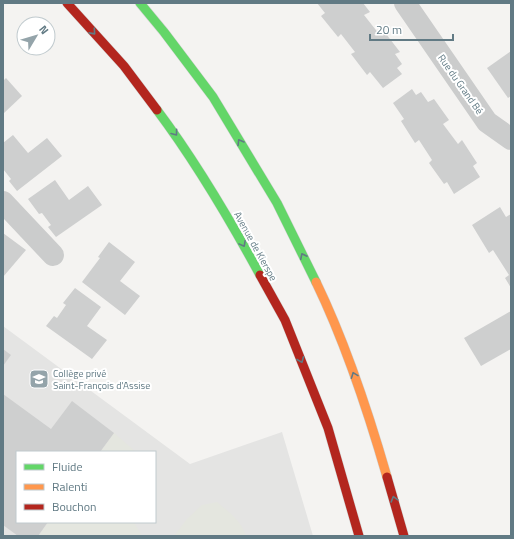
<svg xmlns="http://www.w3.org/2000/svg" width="514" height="539" viewBox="0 0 514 539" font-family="'Titillium Web',sans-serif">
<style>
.built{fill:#e4e4e3;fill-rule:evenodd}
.green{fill:#e4e6df}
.building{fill:#cecfcf}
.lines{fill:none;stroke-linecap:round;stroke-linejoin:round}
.fast-casing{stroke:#d0d1d1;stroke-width:10}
.slow-casing{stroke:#d0d1d1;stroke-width:10}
.jam-casing{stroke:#d0d1d1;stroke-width:10}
.street{stroke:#cbcccc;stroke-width:22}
.fast{stroke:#63d668;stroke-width:9}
.slow{stroke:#ff974d;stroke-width:9}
.jam{stroke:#b3261e;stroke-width:9}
.oneway{stroke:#617a84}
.labels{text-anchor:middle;stroke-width:4;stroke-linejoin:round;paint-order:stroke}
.street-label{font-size:10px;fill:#617a84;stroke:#fff}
.poi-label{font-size:10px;fill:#617a84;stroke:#fff;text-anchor:start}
</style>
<rect width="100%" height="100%" fill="#f4f3f1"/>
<path class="built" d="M3,326l187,138 92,-32 31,104h-310zM17,452h138v70h-138z"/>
<g class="green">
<path d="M114,433l22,19h-36z"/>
<path d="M217,502c11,9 25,20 29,34h-72l13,-17 15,-14z"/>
<path d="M48,522h86l8,14h-104z"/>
</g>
<g class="building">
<path d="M317,3h46l7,9 -6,3 15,19 4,-4 17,22 -5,2 7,10 -5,4 5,6 -19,14 -13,-16 -3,3 -16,-21 4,-2 -14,-18 -3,3 -17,-21 4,-3z"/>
<path d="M511,51v45l-3,2 -21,-30z"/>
<path d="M6,78l16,18 -19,18v-33z"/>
<path d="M412,89l4,6 5,-3 7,10 6,-3 15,21 -6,4 15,20 4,-4 15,23 -4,3 7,11 -26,17 -7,-12 -3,2 -15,-21 3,-3 -13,-20 -4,3 -14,-22 3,-2 -11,-16z"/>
<path d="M13,135l15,18 19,-15 15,18 -45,35 -8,-10 2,-2 -8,-10v-26z"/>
<path d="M55,180l14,20 19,-14 14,19 -46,32 -8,-10 3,-2 -9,-12 -3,1 -11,-15z"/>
<path d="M500,207l6,10 5,-3v74l-6,-10 4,-3 -16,-25 -4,3 -17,-28z"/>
<path d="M3,233l23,17 -23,27z"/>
<path d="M109,242l26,20 -15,19 20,15 -15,19 -43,-33 18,-24 -2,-1z"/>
<path d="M75,288l26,19 -14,19 20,14 -15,19 -46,-33 8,-10 3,2 9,-13 -3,-2z"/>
<path d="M511,311v38l-30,17 -17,-28z"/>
<path d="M3,349l8,6 -8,11z"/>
<path d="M3,394l48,35 21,-28 42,32 -14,19h-83v70h31l-10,14h-20l-15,-11z"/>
</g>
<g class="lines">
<defs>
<g id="fast">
<path d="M140,3l24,29 49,65 64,106 39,79"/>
<path d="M157,110c39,52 72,108 103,165"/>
</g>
<path id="slow" d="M316,282c30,62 52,129 71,195"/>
<g id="jam">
<path d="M67,3l57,63 33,44"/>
<path d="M260,275l25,45 43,108 31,108"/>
<path d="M387,477l17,59"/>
</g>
</defs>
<use href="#fast" class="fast-casing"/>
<use href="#slow" class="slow-casing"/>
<use href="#jam" class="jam-casing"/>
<g class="street">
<path d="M405,3l82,119 24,17"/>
<path d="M3,202l50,53"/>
</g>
<use href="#fast" class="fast"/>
<use href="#slow" class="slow"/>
<use href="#jam" class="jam"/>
</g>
<defs><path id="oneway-chevron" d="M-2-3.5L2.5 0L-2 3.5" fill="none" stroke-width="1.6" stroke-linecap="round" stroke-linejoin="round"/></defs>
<g class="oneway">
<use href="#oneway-chevron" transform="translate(93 32) rotate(48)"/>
<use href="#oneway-chevron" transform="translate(175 133) rotate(53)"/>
<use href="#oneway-chevron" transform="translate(240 142) rotate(-121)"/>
<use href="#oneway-chevron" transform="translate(243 244) rotate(62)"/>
<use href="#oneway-chevron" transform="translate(303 256) rotate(-116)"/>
<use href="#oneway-chevron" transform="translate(301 360) rotate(68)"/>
<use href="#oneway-chevron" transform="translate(354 375) rotate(-111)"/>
<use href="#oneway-chevron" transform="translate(394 499) rotate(-106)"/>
</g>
<defs>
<symbol id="school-square" viewBox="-11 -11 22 22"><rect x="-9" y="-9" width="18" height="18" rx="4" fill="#94a4aa" stroke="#fff"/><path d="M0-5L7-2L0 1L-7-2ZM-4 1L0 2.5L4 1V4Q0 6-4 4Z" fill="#fff"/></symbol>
</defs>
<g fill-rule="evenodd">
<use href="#school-square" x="28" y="368" width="22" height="22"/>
</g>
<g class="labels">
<g class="street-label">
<text transform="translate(461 84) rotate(55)" y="4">Rue du Grand Bé</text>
<text transform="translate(256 246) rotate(61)" y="4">Avenue de Kierspe</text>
</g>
<g class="poi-label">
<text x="53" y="377">Collège privé<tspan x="53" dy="12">Saint-François d'Assise</tspan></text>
</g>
</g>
<rect width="514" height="539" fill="none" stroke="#617a84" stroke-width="8"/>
<rect x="16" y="451" width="140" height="72" fill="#ffffff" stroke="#c0cace"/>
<rect x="24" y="464" width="20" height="6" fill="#63d668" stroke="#c0cace"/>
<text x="52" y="471" font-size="12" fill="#617a84">Fluide</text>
<rect x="24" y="484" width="20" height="6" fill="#ff974d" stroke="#c0cace"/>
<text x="52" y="491" font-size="12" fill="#617a84">Ralenti</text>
<rect x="24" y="504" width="20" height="6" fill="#b3261e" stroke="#c0cace"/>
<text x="52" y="511" font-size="12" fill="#617a84">Bouchon</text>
<g transform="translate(36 36) rotate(52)"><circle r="19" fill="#ffffff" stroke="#c0cace"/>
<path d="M0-3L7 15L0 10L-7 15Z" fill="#94a4aa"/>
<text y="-6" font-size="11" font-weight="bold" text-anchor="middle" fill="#617a84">N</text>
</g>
<path d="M370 34v6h83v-6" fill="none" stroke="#617a84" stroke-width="2"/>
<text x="376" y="34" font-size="12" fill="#617a84" stroke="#ffffff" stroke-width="3" paint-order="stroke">20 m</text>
</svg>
